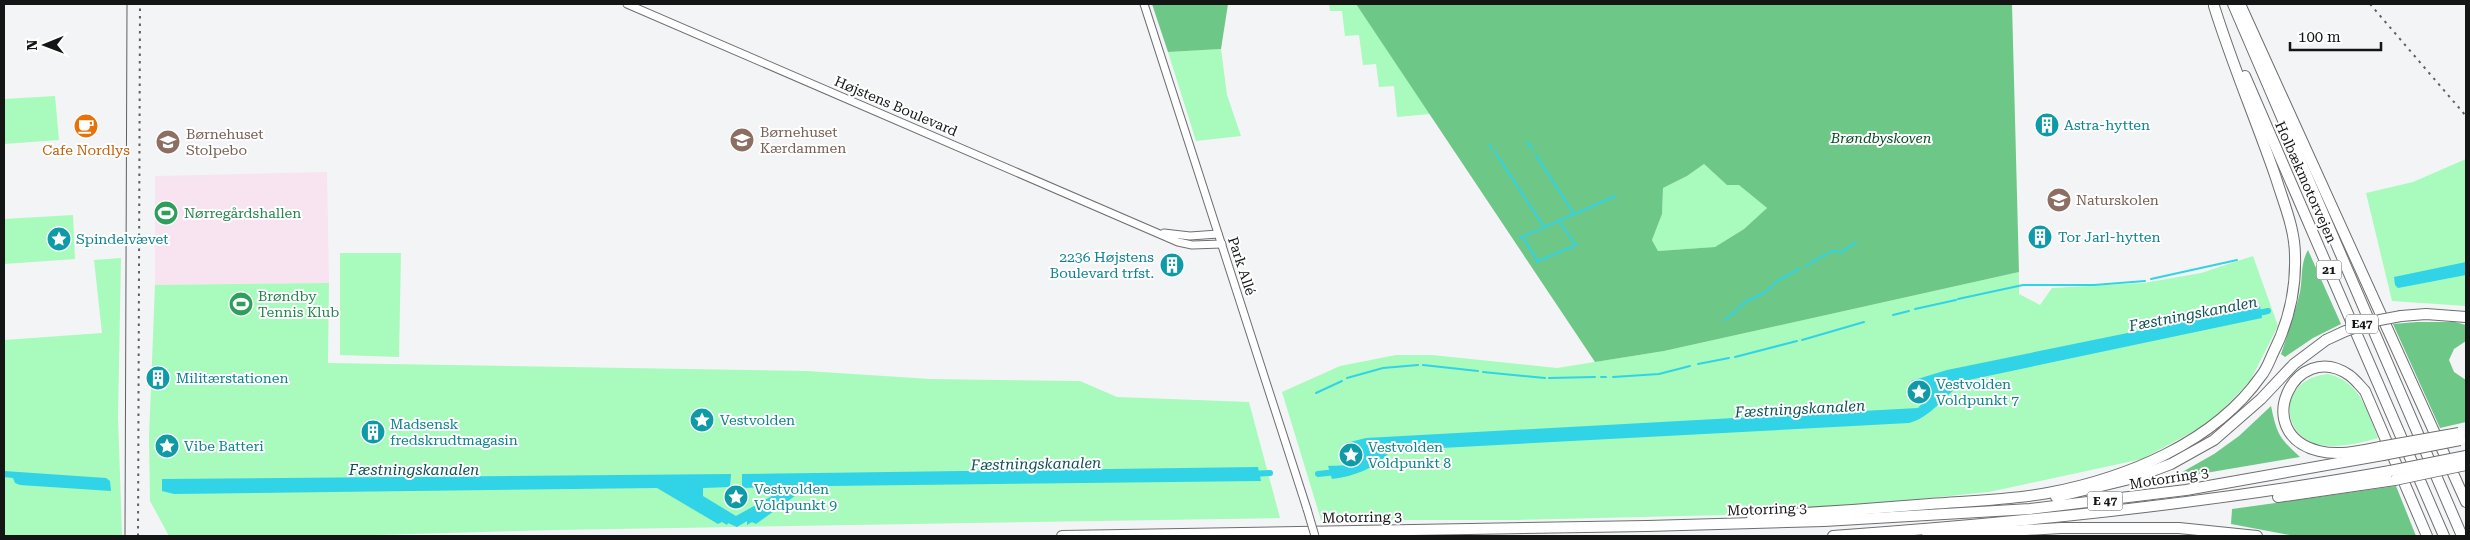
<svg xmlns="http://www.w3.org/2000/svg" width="2470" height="540" viewBox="0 0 2470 540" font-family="'Roboto Serif',serif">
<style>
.education{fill:#f8e3f1}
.green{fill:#a9fabd}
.forest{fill:#6dc786;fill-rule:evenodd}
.water{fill:#31d3e6}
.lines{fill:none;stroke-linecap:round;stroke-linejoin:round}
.stream{stroke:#31d3e6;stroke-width:2}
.canal{stroke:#31d3e6;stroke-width:6}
.minor-casing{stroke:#6d6e70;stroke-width:9}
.highway-casing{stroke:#6d6e70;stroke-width:12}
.minor{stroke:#fff;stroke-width:7}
.highway{stroke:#fff;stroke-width:10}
.tram{stroke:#5e5f5f;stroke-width:1}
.rail{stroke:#5e5f5f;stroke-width:2;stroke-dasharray:2.5 5;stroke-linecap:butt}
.minor-bridge-casing{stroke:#6d6e70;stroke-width:9;stroke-linecap:butt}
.highway-bridge-casing{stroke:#6d6e70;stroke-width:12;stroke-linecap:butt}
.minor-bridge{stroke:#fff;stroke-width:7}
.highway-bridge{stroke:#fff;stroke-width:10}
.labels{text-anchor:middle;stroke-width:4;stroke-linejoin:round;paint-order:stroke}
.shield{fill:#fff;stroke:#5a5b5b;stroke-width:1}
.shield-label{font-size:12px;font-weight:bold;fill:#141515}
.street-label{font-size:14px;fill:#141515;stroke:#fff}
.culture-label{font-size:14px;fill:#0d838f;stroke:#fff;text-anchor:start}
.education-label{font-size:14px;fill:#785e54;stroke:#fff;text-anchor:start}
.park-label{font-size:14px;font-style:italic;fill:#044b22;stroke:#fff}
.food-label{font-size:14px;fill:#c56008;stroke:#fff}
.leisure-label{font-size:14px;fill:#27864d;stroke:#fff;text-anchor:start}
.water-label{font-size:15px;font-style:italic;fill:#0f5159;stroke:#fff}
</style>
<rect width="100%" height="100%" fill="#f3f4f6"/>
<path class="education" d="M327,172l2,111 -174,2v-109z"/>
<g class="green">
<path d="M1329,4h27l74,110 -33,3 -3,-31 -15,1 -3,-23 -13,1 -4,-30 -14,1 -3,-25h-12z"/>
<path d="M1221,49l6,46 14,41 -45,5 -28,-89z"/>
<path d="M55,96l4,44 -55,4v-45z"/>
<path d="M2466,159v147l-74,-5 -26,-108 47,-11z"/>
<path d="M1704,164l23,21h12l28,23 -23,21 -29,18 -57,4 -6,-11 10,-26 1,-26 24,-12z"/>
<path d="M73,215l2,44 -71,5v-45z"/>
<path d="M340,253h61l-2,104 -59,-2z"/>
<path d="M2253,256l25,70 -28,55 -39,41 -69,37 -153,33 -221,22 -254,6h-193l-39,-128 58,-26 56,-11h36l125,13 107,-17 355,-79v22l21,11 12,-17 92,-5 57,-10z"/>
<path d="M121,258l-3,159 4,119h-118v-196l98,-7 -8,-73z"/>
<path d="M329,283l-1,80 479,8 123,8 150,2 37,16 132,5 31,116 -725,12 -215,6h-171l-19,-35 -1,-64 6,-152z"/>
<path d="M2328,374c32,7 39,37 50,64 -18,5 -38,10 -57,7 -42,-8 -44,-66 7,-71z"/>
</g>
<g class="forest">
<path d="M1152,4h76l-7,45 -53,3z"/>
<path d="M1356,4h656l7,268 -355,79 -69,11zM1704,164l23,21h12l28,23 -23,21 -29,18 -57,4 -6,-11 10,-26 1,-26 24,-12z"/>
<path d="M2308,250l33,74 -28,14 -28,19 -4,-3c7,-21 14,-41 19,-62 3,-15 0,-28 8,-42z"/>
<path d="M2417,322h38l11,3v16l-12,8 -5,11 5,12 12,8v42l-26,6 -47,-104z"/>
<path d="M2271,406c6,28 8,32 29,51l-130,22 44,-25 25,-18z"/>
<path d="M2396,486l20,50h-121l-64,-12 1,-15z"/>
</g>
<g class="water">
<path d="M2466,262v13l-68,13 -3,-3 -1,-8z"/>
<path d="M2260,306l2,12 -298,63c-18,14 -34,37 -55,42l-505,27 -14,2c-16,17 -35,24 -58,27l-4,-13c16,-1 31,2 32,-19l-14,1v-5l20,-5 552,-30c7,-7 13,-15 8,-25l-12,2 -3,-4 36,-11z"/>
<path d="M1258,467l3,14 -433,5 -22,2 -50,36 -4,-2 -5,3v-4l-10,6 -9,-4 -1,2 -5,-3 -4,2 -61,-36 -483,6 -12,-3v-12l569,-5 -1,13 -27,1v8l33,20 36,-20v-9l-30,1v-14z"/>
<path d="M4,471l102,7 4,3 1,10 -91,-6 -5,-2 -2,-5 -9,-1z"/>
</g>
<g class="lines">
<g class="stream">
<path d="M1527,142l6,8"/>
<path d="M1490,145l2,4"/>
<path d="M1495,152l49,75"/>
<path d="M1536,155l38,59"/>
<path d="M1520,238l95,-42"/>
<path d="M1523,238l15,23"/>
<path d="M1536,262l40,-17 -17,-24"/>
<path d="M1805,266l27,-15 10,1 14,-10"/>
<path d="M2151,279l86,-19"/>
<path d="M1958,299l65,-14h71l51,-4"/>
<path d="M1915,309l41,-9"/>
<path d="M1893,315l16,-4"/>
<path d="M1725,320l22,-19 17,-8 15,-13 20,-11"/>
<path d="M1802,340l62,-18"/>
<path d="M1735,357l62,-16"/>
<path d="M1698,364l31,-6"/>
<path d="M1423,365l55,6"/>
<path d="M1483,372l62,6"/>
<path d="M1601,377h5"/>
<path d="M1613,377l46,-3 31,-8"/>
<path d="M1347,378l36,-10 35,-3"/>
<path d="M1549,378l46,-1"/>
<path d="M1316,393l26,-12"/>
</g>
<g class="canal">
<path d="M2254,314l14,-3"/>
<path d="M1252,474l18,-1"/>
<path d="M1318,474l18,-2"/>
</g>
<defs>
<g id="minor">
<path d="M627,4l551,238 14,3 30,-1"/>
<path d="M1144,4l163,505"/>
<path d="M1164,233l26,3 28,-2"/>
</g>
<g id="highway">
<path d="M2233,4l229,532"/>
<path d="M2240,4l226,498"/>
<path d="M2245,76l199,460"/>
<path d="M2401,316l25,-2 40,3"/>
<path d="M2380,447c-20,4 -41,9 -61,4 -70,-17 -24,-113 30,-76 6,4 11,11 16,16l62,145"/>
<path d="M2056,497l78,-19 37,-14 43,-24 47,-41 33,-35 32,-24"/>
<path d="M2278,497l117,-17"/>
<path d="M1752,516c60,-3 119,-7 178,-12 39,-3 79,-4 118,-11 78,-15 166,-50 213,-117 6,-7 9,-17 13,-25 15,-30 22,-62 21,-95 0,-27 -11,-52 -19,-78 -20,-58 -44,-114 -62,-172"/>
<path d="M1062,536l585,-10 177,-5 206,-12 156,-19 197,-35"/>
<path d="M1833,536c186,-13 373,-32 557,-65"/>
<path d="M1927,536l134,-8h118l78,8"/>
</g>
</defs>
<use href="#minor" class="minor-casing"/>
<use href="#highway" class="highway-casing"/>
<use href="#minor" class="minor"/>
<use href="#highway" class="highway"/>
<path class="tram" d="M125,536l2,-532"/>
<g class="rail">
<path d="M2370,4l96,112"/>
<path d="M138,536l2,-532"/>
</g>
<defs>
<path id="minor-bridge" d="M1307,509l8,27"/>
<g id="highway-bridge">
<path d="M2326,340c25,-13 48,-20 75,-24"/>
<path d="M2380,447l79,-14"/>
<path d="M2383,455l77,-15"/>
<path d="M2390,471l76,-15"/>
<path d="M2395,480l71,-15"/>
</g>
</defs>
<use href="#minor-bridge" class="minor-bridge-casing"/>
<use href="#highway-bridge" class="highway-bridge-casing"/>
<use href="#minor-bridge" class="minor-bridge"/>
<use href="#highway-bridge" class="highway-bridge"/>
</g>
<defs>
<symbol id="building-disc" viewBox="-11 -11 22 22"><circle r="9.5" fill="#0f9aa8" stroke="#fff"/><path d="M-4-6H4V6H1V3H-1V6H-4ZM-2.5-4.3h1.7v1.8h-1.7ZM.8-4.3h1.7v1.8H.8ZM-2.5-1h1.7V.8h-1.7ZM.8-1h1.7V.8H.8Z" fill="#fff"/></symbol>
<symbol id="cafe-disc" viewBox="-11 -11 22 22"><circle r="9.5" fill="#e8710a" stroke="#fff"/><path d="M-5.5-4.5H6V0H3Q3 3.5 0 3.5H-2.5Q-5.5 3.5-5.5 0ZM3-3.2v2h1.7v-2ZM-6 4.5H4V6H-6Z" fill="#fff"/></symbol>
<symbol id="school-disc" viewBox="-11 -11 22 22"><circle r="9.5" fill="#8d6e63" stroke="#fff"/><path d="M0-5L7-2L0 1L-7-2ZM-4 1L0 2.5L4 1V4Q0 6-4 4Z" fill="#fff"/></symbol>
<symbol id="stadium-disc" viewBox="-11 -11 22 22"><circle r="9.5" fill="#2e9e5b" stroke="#fff"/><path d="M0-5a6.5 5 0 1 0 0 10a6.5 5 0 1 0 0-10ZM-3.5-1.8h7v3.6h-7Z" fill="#fff"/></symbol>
<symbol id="sight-disc" viewBox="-11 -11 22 22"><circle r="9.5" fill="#0f9aa8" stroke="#fff"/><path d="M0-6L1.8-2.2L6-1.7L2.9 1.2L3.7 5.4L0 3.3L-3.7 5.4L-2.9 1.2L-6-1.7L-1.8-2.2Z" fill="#fff"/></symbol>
</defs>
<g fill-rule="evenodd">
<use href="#building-disc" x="2033" y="111" width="28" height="28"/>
<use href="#cafe-disc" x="72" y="112" width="28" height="28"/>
<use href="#school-disc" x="728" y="126" width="28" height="28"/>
<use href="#school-disc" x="154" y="128" width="28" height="28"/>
<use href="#school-disc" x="2045" y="186" width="28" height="28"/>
<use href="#stadium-disc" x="152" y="199" width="28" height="28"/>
<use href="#building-disc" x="2026" y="223" width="28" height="28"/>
<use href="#sight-disc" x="45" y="225" width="28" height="28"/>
<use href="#building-disc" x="1158" y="251" width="28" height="28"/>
<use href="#stadium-disc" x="227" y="290" width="28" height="28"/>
<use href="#building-disc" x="144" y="364" width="28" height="28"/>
<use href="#sight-disc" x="1905" y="378" width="28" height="28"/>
<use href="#sight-disc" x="688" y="406" width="28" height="28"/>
<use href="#building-disc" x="359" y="418" width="28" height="28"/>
<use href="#sight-disc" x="153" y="432" width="28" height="28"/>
<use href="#sight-disc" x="1337" y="441" width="28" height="28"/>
<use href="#sight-disc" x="722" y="483" width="28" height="28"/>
</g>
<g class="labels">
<g class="shield">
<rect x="2316.5" y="260.5" width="25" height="19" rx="4"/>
<rect x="2346" y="314.5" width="32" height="19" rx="4"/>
<rect x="2087.5" y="491.5" width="35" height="19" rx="4"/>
</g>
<g class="shield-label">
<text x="2329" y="274">21</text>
<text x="2362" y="328">E47</text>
<text x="2105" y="505">E 47</text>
</g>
<g class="street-label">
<text transform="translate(896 106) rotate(23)" y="5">Højstens Boulevard</text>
<text transform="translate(2306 182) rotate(66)" y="5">Holbækmotorvejen</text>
<text transform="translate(1242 266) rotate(72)" y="5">Park Allé</text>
<text transform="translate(2169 478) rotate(-9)" y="5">Motorring 3</text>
<text transform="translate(1767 509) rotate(-2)" y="5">Motorring 3</text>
<text transform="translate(1362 517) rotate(-1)" y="5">Motorring 3</text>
</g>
<g class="culture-label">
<text x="2064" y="130">Astra-hytten</text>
<text x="2058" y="242">Tor Jarl-hytten</text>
<text x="76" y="244">Spindelvævet</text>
<text x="1154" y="262" text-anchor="end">2236 Højstens<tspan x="1154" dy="16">Boulevard trfst.</tspan></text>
<text x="176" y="383">Militærstationen</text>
<text x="1936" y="389">Vestvolden<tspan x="1936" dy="16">Voldpunkt 7</tspan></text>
<text x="720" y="425">Vestvolden</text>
<text x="390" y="429">Madsensk<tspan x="390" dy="16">fredskrudtmagasin</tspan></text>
<text x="184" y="451">Vibe Batteri</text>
<text x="1368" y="452">Vestvolden<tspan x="1368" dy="16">Voldpunkt 8</tspan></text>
<text x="754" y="494">Vestvolden<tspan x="754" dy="16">Voldpunkt 9</tspan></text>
</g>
<g class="education-label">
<text x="760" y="137">Børnehuset<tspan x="760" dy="16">Kærdammen</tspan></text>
<text x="186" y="139">Børnehuset<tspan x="186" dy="16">Stolpebo</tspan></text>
<text x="2076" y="205">Naturskolen</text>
</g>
<g class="park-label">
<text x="1881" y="143">Brøndbyskoven</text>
</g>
<g class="food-label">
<text x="86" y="155">Cafe Nordlys</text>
</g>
<g class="leisure-label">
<text x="184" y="218">Nørregårdshallen</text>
<text x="258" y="301">Brøndby<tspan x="258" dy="16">Tennis Klub</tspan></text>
</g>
<g class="water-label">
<text transform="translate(2193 314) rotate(-11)" y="5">Fæstningskanalen</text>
<text transform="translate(1800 409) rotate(-3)" y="5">Fæstningskanalen</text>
<text transform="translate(1036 464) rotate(-1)" y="5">Fæstningskanalen</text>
<text x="414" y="475">Fæstningskanalen</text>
</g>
</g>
<rect width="2470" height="540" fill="none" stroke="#141515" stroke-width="10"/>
<g transform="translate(45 45) rotate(269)" stroke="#ffffff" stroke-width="4" paint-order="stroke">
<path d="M0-4L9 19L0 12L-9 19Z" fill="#141515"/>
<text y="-8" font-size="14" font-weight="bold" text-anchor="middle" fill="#141515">N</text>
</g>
<path d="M2290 42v8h91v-8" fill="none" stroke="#141515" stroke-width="2.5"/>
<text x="2298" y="42" font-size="15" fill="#141515" stroke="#ffffff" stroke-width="4" paint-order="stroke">100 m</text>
</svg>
